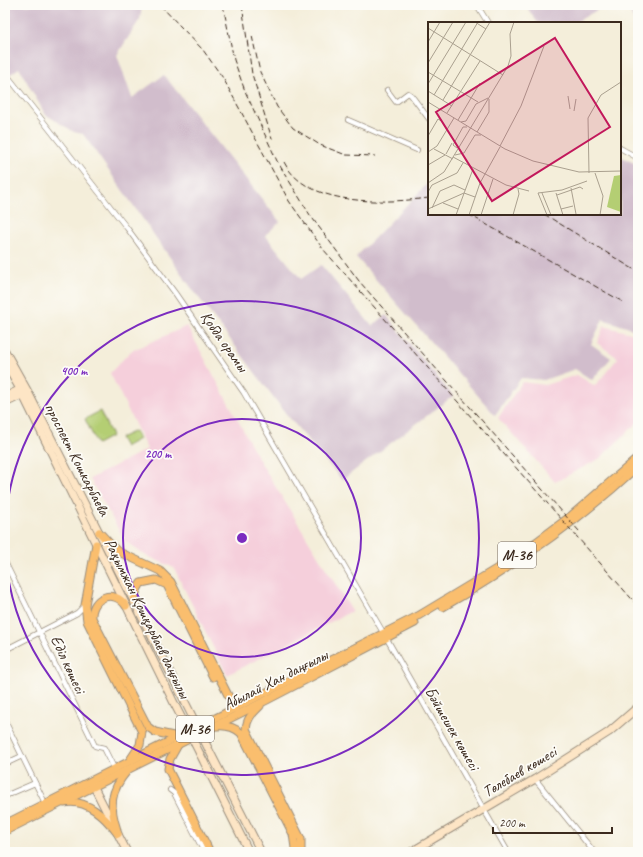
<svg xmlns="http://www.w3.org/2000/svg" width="643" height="857" viewBox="0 0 643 857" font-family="Caveat,sans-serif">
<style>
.built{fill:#f5cfdb}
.industrial{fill:#d1bdcc}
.green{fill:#b4ce73;stroke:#787c48}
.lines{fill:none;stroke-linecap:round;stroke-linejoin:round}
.street-casing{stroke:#988c7c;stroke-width:6}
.secondary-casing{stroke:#988c7c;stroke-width:9}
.primary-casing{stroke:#988c7c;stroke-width:9}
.street{stroke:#fff;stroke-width:4.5}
.secondary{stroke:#fde5c5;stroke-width:7}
.primary{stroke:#fabe6e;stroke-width:7}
.rail{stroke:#3b2a1e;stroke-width:1;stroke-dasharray:6 3;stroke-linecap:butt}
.secondary-bridge-casing{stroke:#988c7c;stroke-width:9;stroke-linecap:butt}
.secondary-bridge{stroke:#fde5c5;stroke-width:7}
.ring{fill:none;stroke:#7b2cbf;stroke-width:2}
.labels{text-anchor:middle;stroke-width:3.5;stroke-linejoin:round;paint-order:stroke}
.shield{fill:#fdfcf7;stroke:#75695f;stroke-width:1}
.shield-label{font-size:15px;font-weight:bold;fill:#3b2a1e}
.street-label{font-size:16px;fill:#3b2a1e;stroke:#fdfcf7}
.inset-road{fill:none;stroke:#aaa08f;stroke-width:1}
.view{fill:#c2185b;fill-opacity:0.15;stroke:#c2185b;stroke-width:2}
.inset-edge{fill:none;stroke:#3b2a1e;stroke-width:2}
.centre{fill:#7b2cbf;stroke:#fdfcf7;stroke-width:2}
.ring-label{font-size:12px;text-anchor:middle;font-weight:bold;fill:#7b2cbf;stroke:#fdfcf7;stroke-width:3.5;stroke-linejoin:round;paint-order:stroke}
</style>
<rect width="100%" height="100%" fill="#fdfcf7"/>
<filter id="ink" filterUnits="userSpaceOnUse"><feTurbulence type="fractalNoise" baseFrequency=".025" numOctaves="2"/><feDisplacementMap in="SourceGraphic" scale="8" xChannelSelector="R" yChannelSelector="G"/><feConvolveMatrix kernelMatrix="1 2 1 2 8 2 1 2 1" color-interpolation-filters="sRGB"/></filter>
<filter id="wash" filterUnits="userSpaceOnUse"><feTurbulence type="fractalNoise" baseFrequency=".012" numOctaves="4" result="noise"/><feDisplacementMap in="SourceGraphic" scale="16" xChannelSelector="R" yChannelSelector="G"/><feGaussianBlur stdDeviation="0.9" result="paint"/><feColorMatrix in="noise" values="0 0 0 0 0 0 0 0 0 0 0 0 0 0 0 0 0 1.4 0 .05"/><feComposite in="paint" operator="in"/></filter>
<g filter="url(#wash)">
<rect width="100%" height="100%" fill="#f4eeda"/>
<g class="built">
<path d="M187,326l74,137 91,148 -125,64 -53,-107 -31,-14 -18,-13 -35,-62 57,-30 -37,-76 21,-22z"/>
<path d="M604,326l34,9v87l-39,37 -44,23 -57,-64 24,-36 23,3 32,-10 18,11 23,-28 -21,-15z"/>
</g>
<g class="industrial">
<path d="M5,5h135l2,1 -2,13 -23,36 15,43 32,-23 116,147 -15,13 36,44 20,-14 51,61 14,-11 67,81 -111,84 -55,-65 -97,-129 -107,-152 -9,-2 -29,-18 -26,-46 -14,10z"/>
<path d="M525,5h81l-32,18h-36z"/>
<path d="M628,5h10v21l-2,1z"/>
<path d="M620,156l18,9v166l-35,-12 -12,25 20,14 -19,22 -17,-11 -31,11 -23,-2 -26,37 -139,-158 73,-75v32h191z"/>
</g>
<g class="green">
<path d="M100,411l12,25 -15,8 -12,-25z"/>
<path d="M135,431l4,8 -14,8 -5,-9z"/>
</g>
</g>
<g filter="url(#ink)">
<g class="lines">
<defs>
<g id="street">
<path d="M477,5l11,18"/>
<path d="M10,79l117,149 48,65 69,100 140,241"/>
<path d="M387,90l9,12 12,-9 3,2 18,24"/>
<path d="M348,120l69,30"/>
<path d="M620,148l18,10"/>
<path d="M5,562l90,184 9,2 11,22"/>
<path d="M387,639l121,213"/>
<path d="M5,650l72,-37 8,-8"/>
<path d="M5,721l40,82"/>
<path d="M5,764l17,-8"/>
<path d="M535,779l59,73"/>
<path d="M170,790l4,3 30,59"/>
<path d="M5,796l30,-13"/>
</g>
<g id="secondary">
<path d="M5,351l23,41 156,308"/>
<path d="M5,363l15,26 155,316"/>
<path d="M5,397l18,-9"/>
<path d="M5,403l21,-10"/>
<path d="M209,750l52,102"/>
<path d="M200,754l49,98"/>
<path d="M92,783l35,69"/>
<path d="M411,852l124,-73 74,-47 29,-25"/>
</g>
<g id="primary">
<path d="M99,532l18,19 43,20 11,11 64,127"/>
<path d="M96,544l-11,61 2,16 55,111 -2,13 -10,15"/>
<path d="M134,600l3,-10 4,-7 15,-3 11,5 46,92"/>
<path d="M126,606c-12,-18 -35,-9 -34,12l56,109 7,5 23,5"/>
<path d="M443,607c70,-40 136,-86 195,-141"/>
<path d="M260,706c-8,8 -13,12 -14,23l55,110v13"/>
<path d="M217,726c10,-1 17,1 24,7l52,101 2,14 -1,4"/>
<path d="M179,743l-9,16 -2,10 42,83"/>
<path d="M64,803c23,-5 41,14 54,31"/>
<path d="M5,824l413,-208 83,-50 35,-24 36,-27 66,-57"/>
<path d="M117,830c-8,-24 -7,-39 10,-59"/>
<path d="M5,831l262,-131 148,-77"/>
</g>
</defs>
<use href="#street" class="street-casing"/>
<use href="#secondary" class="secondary-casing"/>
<use href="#primary" class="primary-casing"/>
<use href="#street" class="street"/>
<use href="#secondary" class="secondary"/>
<use href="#primary" class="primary"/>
<g class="rail">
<path d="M160,5l43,45 20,28 66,123 34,48 315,357"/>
<path d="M223,5l11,55 11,31 32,70 33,54 49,66 220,250"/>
<path d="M242,5l10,69 20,65"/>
<path d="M252,36l8,36 17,35 16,21 27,17 26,10 29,1"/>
<path d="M284,162c23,46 103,41 145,36"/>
<path d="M468,214l155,88"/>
<path d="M544,214l94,58"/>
</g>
<defs>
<g id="secondary-bridge">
<path d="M184,700l25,50"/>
<path d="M175,705l25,49"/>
</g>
</defs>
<use href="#secondary-bridge" class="secondary-bridge-casing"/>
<use href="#secondary-bridge" class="secondary-bridge"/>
</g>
</g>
<g class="ring">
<circle cx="242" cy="538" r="119"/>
<path d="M5 536A237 237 0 1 1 5 540"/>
</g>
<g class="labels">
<g class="shield">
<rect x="498" y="542" width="38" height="26" rx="3"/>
<rect x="176" y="716" width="38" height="26" rx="3"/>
</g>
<g class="shield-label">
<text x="517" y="560">M-36</text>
<text x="195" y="734">M-36</text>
</g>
<g class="street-label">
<text transform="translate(225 341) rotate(55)" y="6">Қобда орамы</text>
<text transform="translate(78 459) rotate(63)" y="6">проспект Кошкарбаева</text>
<text transform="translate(148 618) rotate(64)" y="6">Рақымжан Қошқарбаев даңғылы</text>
<text transform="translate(69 664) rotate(65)" y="6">Еділ көшесі</text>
<text transform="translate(275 679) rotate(-27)" y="6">Абылай Хан даңғылы</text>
<text transform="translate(453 728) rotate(60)" y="6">Бәйшешек көшесі</text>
<text transform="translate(519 771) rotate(-31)" y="6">Төлебаев көшесі</text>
</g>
</g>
<g transform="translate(428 22)">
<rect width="193" height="193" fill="#f4eeda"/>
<path d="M193,153v37l-14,-5 7,-31z" fill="#b4ce73"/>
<path class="inset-road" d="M47,0l11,7M0,6l75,47M0,20l12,-20M0,41l25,-41M0,50l50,30M0,62l38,-62M0,69l24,15M6,73l44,-73M140,74l2,13M15,78l47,-78M0,80l77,47 28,12 46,11 42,-1M146,89l2,-12M19,91l33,-52M30,98l22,-37M33,100l5,-1 10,-17 12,-6M49,110l12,-20v-13M0,114l10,-17 5,3M72,124l21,-40 23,-60M29,126l-4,-3 10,-18h4M6,127l19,10M0,130l9,-6 17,-28M18,132l6,-11M27,133l9,-2 11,-18h6M25,135l53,28 23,6M0,143l17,-10M161,151l-1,-55 13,-23 20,-13M167,151l8,23 -3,19M0,161l16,-11 64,-106 3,-10 -1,-22 4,-12M143,166l5,26M0,170l4,-7 25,-12 6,-10M114,171l9,22M128,171l7,22M129,173l23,-8 3,2M15,181l15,6M4,186l8,-17 14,-6 11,5M0,187l36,-16 11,4M133,187l12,-3M28,193l17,-46M41,193l11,-32 20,-36M53,193l12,-36M85,193l6,-21 -1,-5M119,193l-9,-22 24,-3 25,-9"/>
<path class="view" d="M127,16l55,89 -118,74 -56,-89z"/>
<rect width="193" height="193" class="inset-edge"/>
</g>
<circle cx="242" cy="538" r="6" class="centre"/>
<g class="ring-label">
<text x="74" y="375">400 m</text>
<text x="158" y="458">200 m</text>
</g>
<rect width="643" height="857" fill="none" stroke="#fdfcf7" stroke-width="20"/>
<path d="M493 827v6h119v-6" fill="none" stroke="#3b2a1e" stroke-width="2"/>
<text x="499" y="827" font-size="12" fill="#3b2a1e" stroke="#fdfcf7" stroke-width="3" paint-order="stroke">200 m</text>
</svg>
